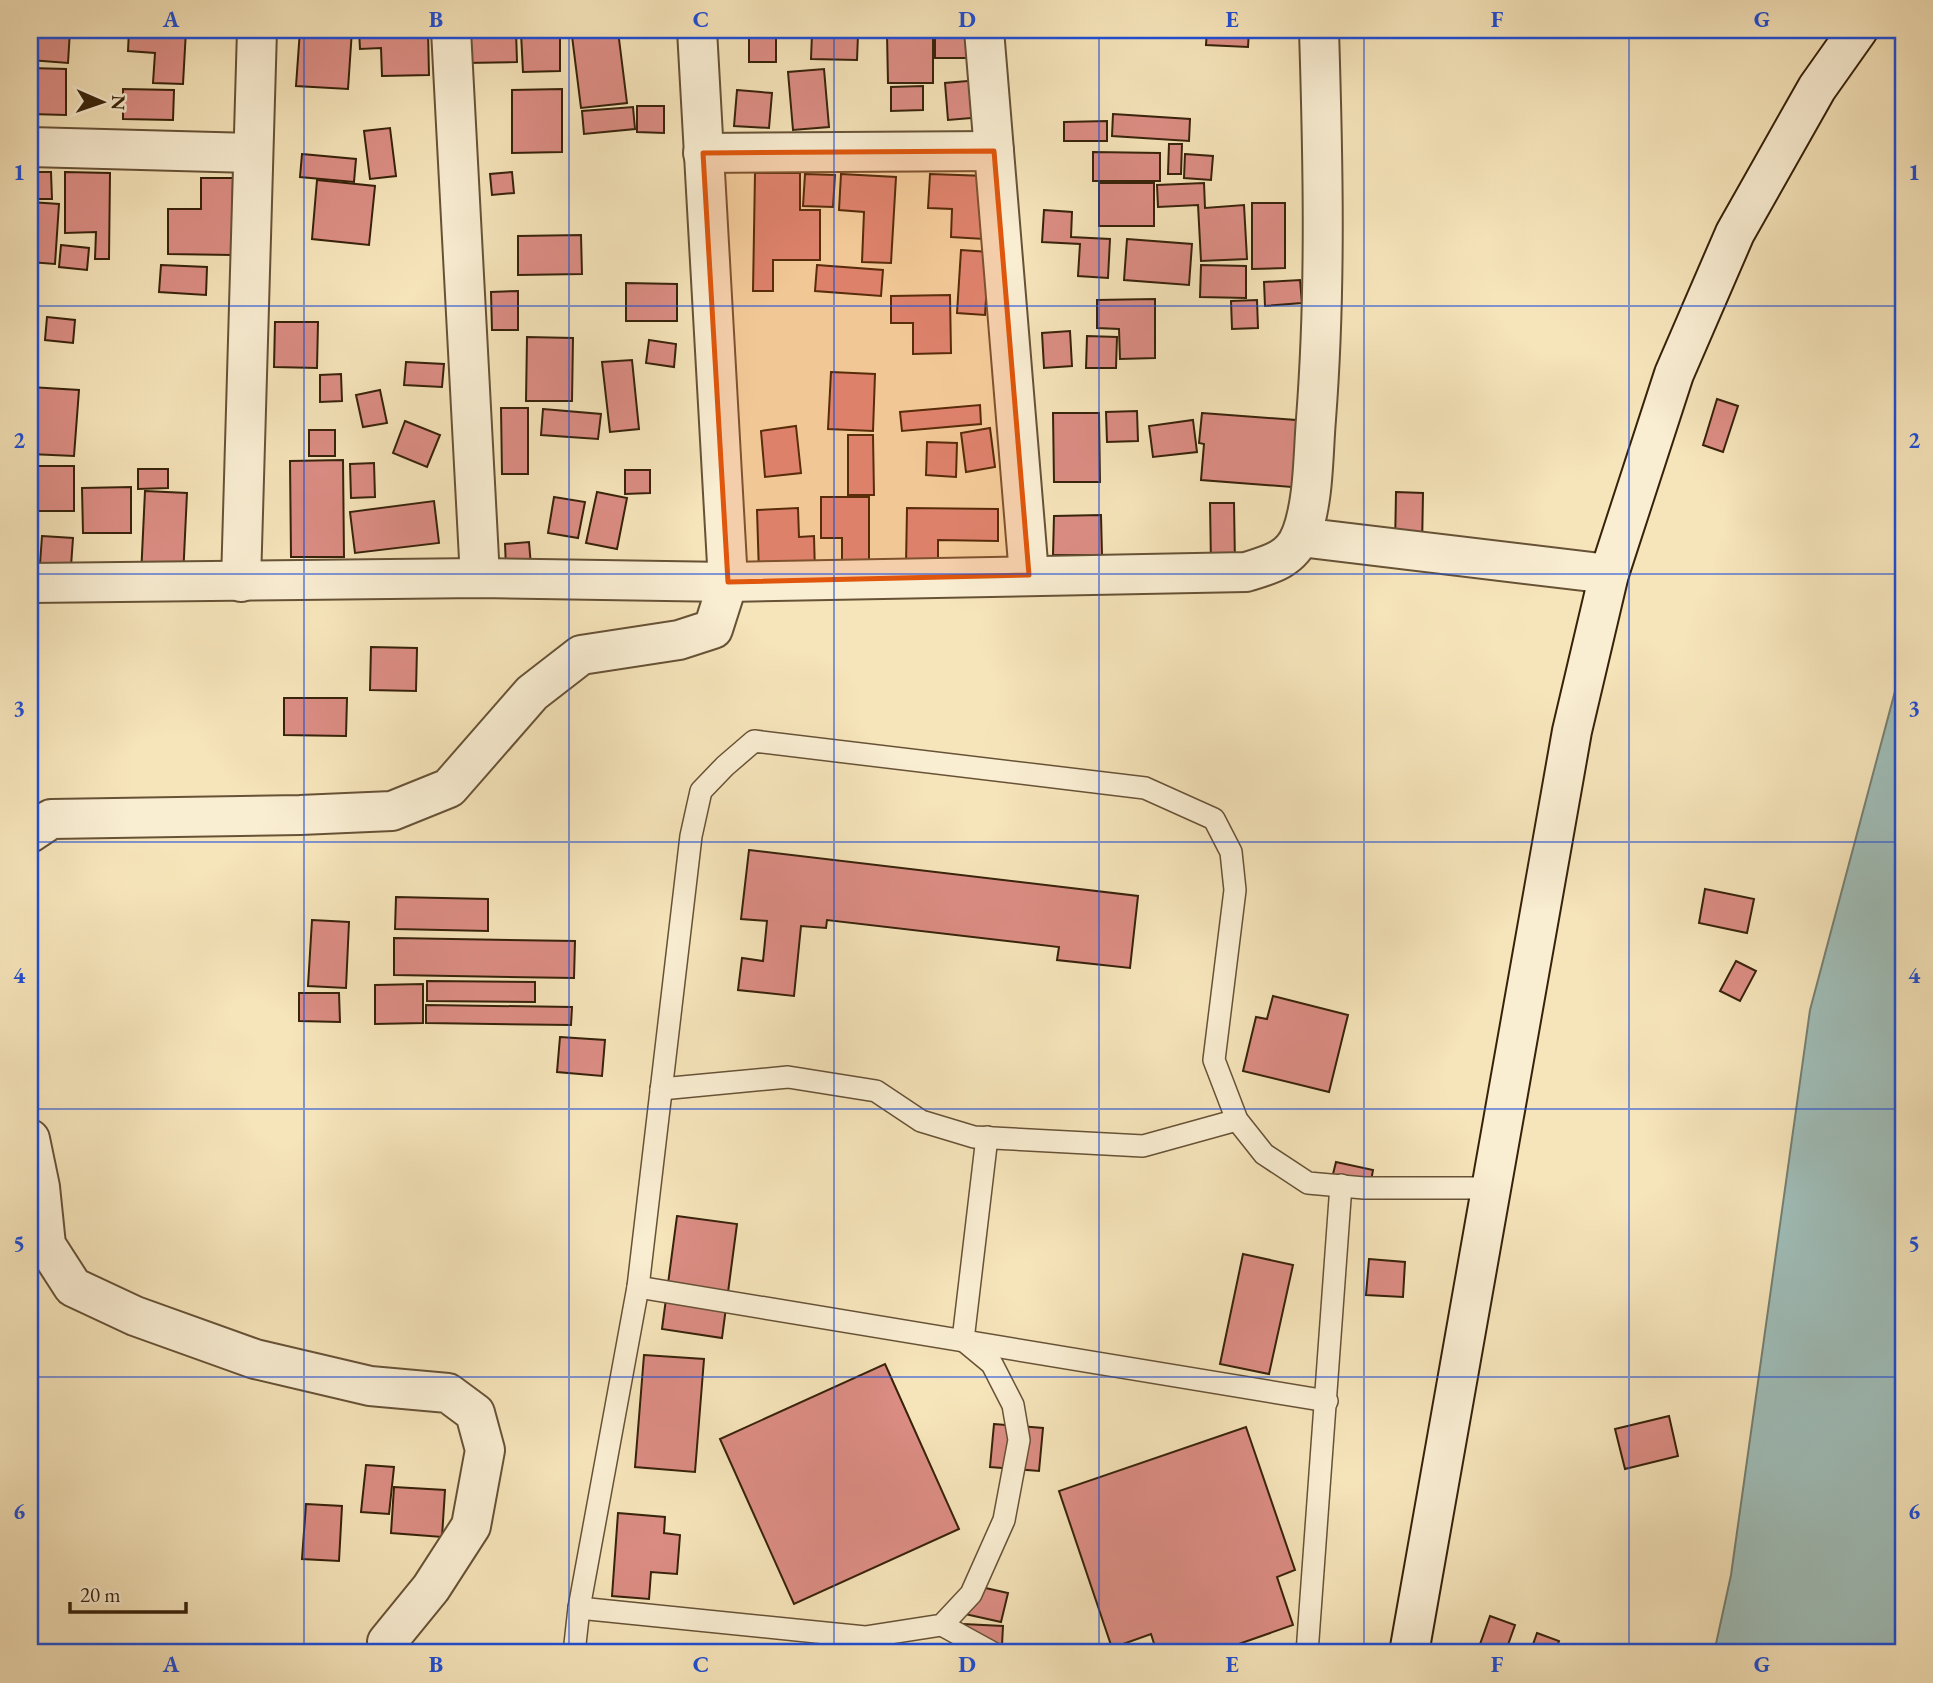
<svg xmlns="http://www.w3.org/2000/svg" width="1933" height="1683" viewBox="0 0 1933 1683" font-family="'EB Garamond',serif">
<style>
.water{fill:#9fbdb8;stroke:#757f72;stroke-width:2}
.building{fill:#dc8d84;stroke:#37220a;stroke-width:2}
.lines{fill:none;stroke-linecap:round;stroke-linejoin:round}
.lane-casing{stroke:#675236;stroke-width:24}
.street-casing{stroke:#675236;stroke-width:42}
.secondary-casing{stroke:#37220a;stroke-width:42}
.lane{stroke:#f9edd2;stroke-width:21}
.street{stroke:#f9edd2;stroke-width:38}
.secondary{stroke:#f9edd2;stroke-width:38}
.marked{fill:#df560c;fill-opacity:0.2;stroke:#df560c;stroke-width:5;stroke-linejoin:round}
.grid{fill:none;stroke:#1d4ed8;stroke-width:2;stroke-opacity:0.55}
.neatline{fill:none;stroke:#1d4ed8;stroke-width:2.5}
.grid-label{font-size:23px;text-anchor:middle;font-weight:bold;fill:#1d4ed8}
</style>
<rect width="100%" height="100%" fill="#f6e4ba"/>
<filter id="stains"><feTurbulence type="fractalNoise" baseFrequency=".00286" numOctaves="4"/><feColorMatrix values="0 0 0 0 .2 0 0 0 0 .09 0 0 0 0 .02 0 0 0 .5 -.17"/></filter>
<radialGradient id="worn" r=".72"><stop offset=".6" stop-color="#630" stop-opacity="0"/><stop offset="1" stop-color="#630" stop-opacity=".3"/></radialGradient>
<path class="water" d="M1903,650v1003h-189l17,-78 79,-565 88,-330z"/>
<g class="building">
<path d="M30,30h40l-2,33 -38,-3z"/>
<path d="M129,30h57l-3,54 -30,-1 2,-30 -27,-2z"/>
<path d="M300,30h52l-4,59 -52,-3z"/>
<path d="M359,30h69l1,45 -47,1 -1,-28 -21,1z"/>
<path d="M785,30h28v2l-27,4z"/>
<rect x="935" y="30" width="40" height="28"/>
<rect x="1031" y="30" width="32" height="7"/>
<path d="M1207,30h42l-1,17 -42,-2z"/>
<path d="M465,31h51l1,31 -52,1z"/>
<path d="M618,31l9,72 -46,5 -9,-72z"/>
<path d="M560,32v39l-37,1 -2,-39z"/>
<path d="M812,33l46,2 -1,25 -46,-1z"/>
<path d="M933,33v50h-45l-1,-49z"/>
<path d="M776,35v27h-27v-26z"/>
<path d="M30,68l36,1v46l-36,-1z"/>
<path d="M824,69l5,58 -36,3 -5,-58z"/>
<path d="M979,80l4,37 -35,3 -3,-37z"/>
<path d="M923,86v24l-32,1v-24z"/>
<path d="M123,89l51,1 -1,30 -50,-1z"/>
<path d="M562,89v63l-50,1v-63z"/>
<path d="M737,90l35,3 -3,35 -35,-2z"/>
<path d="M637,106h27v27l-27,-1z"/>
<path d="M633,107l2,22 -51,5 -2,-23z"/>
<path d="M1113,114l77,5 -1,22 -77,-5z"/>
<path d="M1107,121v20h-43v-19z"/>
<path d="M390,128l6,48 -26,3 -6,-48z"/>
<path d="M1169,144h13l-1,30h-13z"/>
<path d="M1093,152l67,1v28h-67z"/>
<path d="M302,154l54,5 -2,23 -54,-5z"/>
<path d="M1185,154l28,2 -2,24 -27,-2z"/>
<path d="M30,172h21l1,27h-22z"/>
<path d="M65,172l45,1 -1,86h-14l1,-27 -31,1z"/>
<path d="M512,172l2,21 -22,2 -2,-21z"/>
<path d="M755,173h45v37h20v50h-47v31h-20z"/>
<path d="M805,174l30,1 -2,32 -30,-1z"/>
<path d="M841,174l55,3 -5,86 -29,-1 2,-50 -25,-2z"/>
<path d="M930,174l56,2 -2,63 -33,-2 1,-28 -24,-1z"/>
<path d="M201,178h32l-1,77 -64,-1v-45h33z"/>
<path d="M317,180l58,6 -6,59 -57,-6z"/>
<rect x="1099" y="183" width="55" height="43"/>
<path d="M1204,183l1,25 39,-3 3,54 -46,2 -3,-56 -40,2 -1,-22z"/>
<path d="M30,202l29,2 -4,60 -25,-2z"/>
<path d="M1252,203h33v65l-33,1z"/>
<path d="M1044,210l28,2 -1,25 39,2 -2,39 -30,-2 2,-32 -38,-2z"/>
<path d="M581,235l1,39 -64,1v-39z"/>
<path d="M1127,239l65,5 -3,41 -65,-5z"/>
<path d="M61,245l28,3 -2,22 -28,-3z"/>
<path d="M961,250l28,2 -4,63 -28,-2z"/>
<path d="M161,265l46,2 -1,28 -47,-3z"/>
<path d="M817,265l66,5 -2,26 -66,-5z"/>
<path d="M1201,265l45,1v32l-46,-1z"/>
<path d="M1300,280l2,23 -37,3 -1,-24z"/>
<path d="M626,283l51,1v37h-51z"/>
<path d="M518,291v39h-26l-1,-38z"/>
<path d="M950,295l1,58 -38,1v-31h-22v-27z"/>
<path d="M1155,299v59l-35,1 -1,-30 -22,-1v-28z"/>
<path d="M1257,300l1,28 -26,1 -1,-28z"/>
<path d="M47,317l28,3 -2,23 -28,-3z"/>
<path d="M275,322h43l-1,46 -43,-1z"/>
<path d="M1070,331l2,35 -28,2 -2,-35z"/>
<path d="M1087,336l30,1 -1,31h-30z"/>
<path d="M527,337l46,1 -1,63h-46z"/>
<path d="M649,340l27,4 -2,23 -28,-4z"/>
<path d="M632,360l7,69 -29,3 -8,-70z"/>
<path d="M406,362l38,2 -2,23 -38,-2z"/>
<path d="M831,372l44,2 -2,57 -45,-2z"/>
<path d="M341,374l1,27 -22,1v-27z"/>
<path d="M30,387l49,3 -5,66 -44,-2z"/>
<path d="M380,390l7,33 -24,4 -7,-32z"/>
<path d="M1717,399l21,7 -15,46 -20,-7z"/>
<path d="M980,405l1,19 -79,7 -2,-19z"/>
<path d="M501,408h27v66h-26z"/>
<path d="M543,409l58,5 -3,25 -57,-4z"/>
<path d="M1137,411l1,30 -31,1 -1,-30z"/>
<path d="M1053,413h46l1,69h-46z"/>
<path d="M1202,413l107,8 -5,67 -103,-8 3,-36 -5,-1z"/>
<path d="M1193,420l4,32 -44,5 -4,-31z"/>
<path d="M405,421l35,14 -13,32 -34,-14z"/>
<path d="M796,426l5,47 -36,4 -4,-46z"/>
<path d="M990,428l5,39 -29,5 -5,-39z"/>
<rect x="309" y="430" width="26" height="26"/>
<path d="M848,435h25l1,60h-26z"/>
<path d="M927,442l30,1 -1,34 -30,-2z"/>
<path d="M343,460l1,97h-53l-1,-96z"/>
<path d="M374,463l1,34 -24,1 -1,-34z"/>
<rect x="30" y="466" width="44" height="45"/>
<path d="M138,469h30v19l-30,1z"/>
<path d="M625,470h25v23l-25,1z"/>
<path d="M131,487v46h-48l-1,-45z"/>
<path d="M145,491l42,2 -4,85 -42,-2z"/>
<path d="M597,492l30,6 -10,51 -31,-6z"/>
<path d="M1396,492l27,1 -1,55 -27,-1z"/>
<path d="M554,497l31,5 -7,36 -30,-5z"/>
<path d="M821,497h48v65h-27v-24h-21z"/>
<path d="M434,501l5,42 -84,10 -5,-41z"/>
<path d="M1210,503h24l1,61 -24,1z"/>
<path d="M798,508l1,29 15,-1 1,37 -56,1 -2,-64z"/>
<path d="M907,508l91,1v32l-60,-1v25h-32z"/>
<path d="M1101,515l1,40h-49l1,-39z"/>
<path d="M42,536l31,2 -3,42 -31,-2z"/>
<path d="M529,542l2,24 -25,2 -1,-24z"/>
<path d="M371,647l46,1 -1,43 -46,-1z"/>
<path d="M284,698h63l-1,38 -62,-1z"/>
<path d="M749,850l389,46 -8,72 -73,-8 2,-13 -232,-27 -1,8 -25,-2 -7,70 -56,-6 4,-32 21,3 4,-40 -26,-2z"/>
<path d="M1705,889l49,10 -7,34 -48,-10z"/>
<path d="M396,897l92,2v32l-93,-2z"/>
<path d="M312,920l37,2 -3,66 -38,-2z"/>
<path d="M394,938l181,3 -1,37 -180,-3z"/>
<path d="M1736,961l20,10 -16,30 -20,-10z"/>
<path d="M427,981l108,1v20l-108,-1z"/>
<path d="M423,984v39l-48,1v-39z"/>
<path d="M299,993h40l1,29 -41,-1z"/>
<path d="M1273,996l75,19 -19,77 -86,-21 13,-54 11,2z"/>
<path d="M426,1005l146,2 -1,18 -145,-2z"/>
<path d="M560,1037l45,3 -3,36 -45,-4z"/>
<path d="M1336,1162l37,8 -3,17 -38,-9z"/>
<path d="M677,1216l60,8 -15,114 -60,-9z"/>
<path d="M1243,1254l50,11 -24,109 -49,-10z"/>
<path d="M1369,1259l36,3 -2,35 -37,-2z"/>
<path d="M644,1355l60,4 -9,113 -60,-5z"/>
<path d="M885,1364l74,165 -165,75 -74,-165z"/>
<path d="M1669,1416l9,40 -53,13 -10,-40z"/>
<path d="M994,1424l49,4 -4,43 -49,-4z"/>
<path d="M1246,1427l49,143 -18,7 16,48 -80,28h-56l-6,-19 -39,14 -53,-157z"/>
<path d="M366,1465l28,2 -5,47 -28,-2z"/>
<path d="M394,1487l51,3 -3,47 -51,-4z"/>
<path d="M306,1504l36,2 -3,55 -37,-2z"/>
<path d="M618,1513l47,4 -1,16 16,2 -3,39 -26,-2 -2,27 -37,-3z"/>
<path d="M972,1585l36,8 -7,29 -36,-8z"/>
<path d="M1490,1616l25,9 -10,28h-19l-8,-3z"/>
<path d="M963,1624l40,2 -1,19 -40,-3z"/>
<path d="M1537,1633l22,8 -4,12h-25z"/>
</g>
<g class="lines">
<defs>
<g id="lane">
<path d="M661,1089l127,-12 88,14 45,30 53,16 169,9 94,-26"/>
<path d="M638,1287l689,114"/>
<path d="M579,1608l286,29 77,-12 29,-31 33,-74 15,-80 -6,-35 -21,-41 -29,-24 24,-203"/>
<path d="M942,1625l51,28"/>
<path d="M574,1653l5,-45 59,-321 53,-451 10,-45 24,-25 29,-25 391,47 69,31 17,33 4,38 -21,170 23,60 27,34 44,29 56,5h128"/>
<path d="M1307,1653l34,-468"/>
</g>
<g id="street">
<path d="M451,30l29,548"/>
<path d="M984,30l45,545"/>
<path d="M30,147l222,6"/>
<path d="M703,153l291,-2"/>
<path d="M1300,537l309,37"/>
<path d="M241,582l16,-552"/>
<path d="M30,583l450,-5 248,4 518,-10c23,-7 45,-12 55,-37 13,-34 12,-80 15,-116 10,-130 7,-260 3,-389"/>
<path d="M30,833l21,-14 249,-4 92,-4 57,-23 83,-95 49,-38 98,-15 34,-11 15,-47 -31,-552"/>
<path d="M30,1139l10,48 6,58 27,42 62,29 120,43 115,27 78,7 27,20 10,37 -14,76 -40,62 -44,54"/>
</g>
<path id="secondary" d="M1409,1653l163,-922 37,-157 65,-200 61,-141 82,-145 41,-58"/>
</defs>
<use href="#lane" class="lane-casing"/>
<use href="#street" class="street-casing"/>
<use href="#secondary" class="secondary-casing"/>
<use href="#lane" class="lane"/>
<use href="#street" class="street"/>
<use href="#secondary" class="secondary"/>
</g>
<path class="marked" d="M994,151l35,424 -301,7 -25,-429z"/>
<path class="grid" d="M304,30v1623M569,30v1623M834,30v1623M1099,30v1623M1364,30v1623M1629,30v1623M30,306h1873M30,574h1873M30,842h1873M30,1109h1873M30,1377h1873"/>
<rect width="1933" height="1683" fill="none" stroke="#f6e4ba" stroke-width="77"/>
<g transform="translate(102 102) rotate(92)" stroke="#f9edd2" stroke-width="5" paint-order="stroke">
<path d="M0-5L12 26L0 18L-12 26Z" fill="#37220a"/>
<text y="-10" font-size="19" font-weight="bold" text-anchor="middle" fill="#37220a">N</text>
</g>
<path d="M70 1602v10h116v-10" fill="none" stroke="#37220a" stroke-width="3.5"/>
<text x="80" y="1602" font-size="21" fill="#37220a" stroke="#f9edd2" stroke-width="5" paint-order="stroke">20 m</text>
<rect x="38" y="38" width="1857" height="1606" class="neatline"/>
<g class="grid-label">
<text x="171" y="27">A</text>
<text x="436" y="27">B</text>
<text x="701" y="27">C</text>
<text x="967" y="27">D</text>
<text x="1232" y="27">E</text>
<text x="1497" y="27">F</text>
<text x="1762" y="27">G</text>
<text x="19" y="180">1</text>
<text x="1914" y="180">1</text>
<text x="19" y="448">2</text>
<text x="1914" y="448">2</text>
<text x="19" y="716">3</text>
<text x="1914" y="716">3</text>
<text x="19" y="983">4</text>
<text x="1914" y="983">4</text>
<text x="19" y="1251">5</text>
<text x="1914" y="1251">5</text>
<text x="19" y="1519">6</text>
<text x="1914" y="1519">6</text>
<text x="171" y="1672">A</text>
<text x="436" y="1672">B</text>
<text x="701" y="1672">C</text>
<text x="967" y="1672">D</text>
<text x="1232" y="1672">E</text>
<text x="1497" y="1672">F</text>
<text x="1762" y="1672">G</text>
</g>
<rect width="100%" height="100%" filter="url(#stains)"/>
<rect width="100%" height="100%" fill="url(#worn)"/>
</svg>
